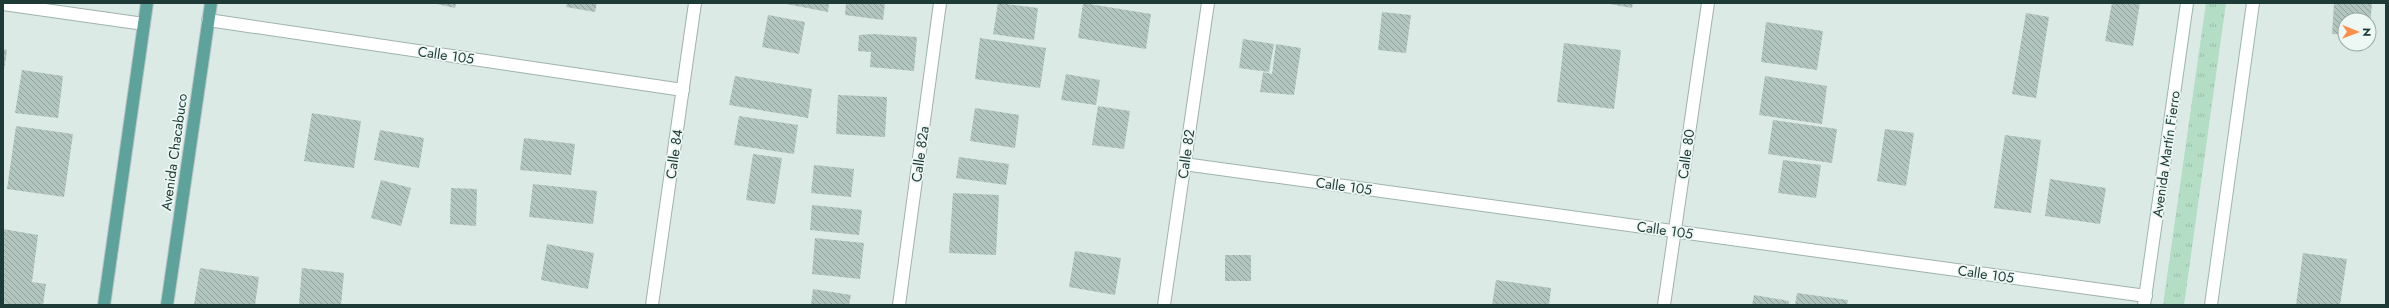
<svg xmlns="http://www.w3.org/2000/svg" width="2389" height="308" viewBox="0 0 2389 308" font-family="Jost,sans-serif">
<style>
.grass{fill:url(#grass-tufts)}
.building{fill:url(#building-back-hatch)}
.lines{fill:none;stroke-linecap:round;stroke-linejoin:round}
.minor-casing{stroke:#9fb2ae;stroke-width:14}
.secondary-casing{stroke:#9bb6b0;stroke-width:14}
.primary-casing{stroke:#bcc4c3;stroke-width:14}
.minor{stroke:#fff;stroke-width:12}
.secondary{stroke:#fff;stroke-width:12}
.primary{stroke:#5ea39b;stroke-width:12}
.labels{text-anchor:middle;stroke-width:3.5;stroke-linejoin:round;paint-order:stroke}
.street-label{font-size:14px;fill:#1e3a36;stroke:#edf7f3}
</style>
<defs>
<pattern id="grass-tufts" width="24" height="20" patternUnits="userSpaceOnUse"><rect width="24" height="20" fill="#b3ddc5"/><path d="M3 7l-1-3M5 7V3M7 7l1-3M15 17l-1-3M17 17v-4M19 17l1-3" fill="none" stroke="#9abeaa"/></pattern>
<pattern id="building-back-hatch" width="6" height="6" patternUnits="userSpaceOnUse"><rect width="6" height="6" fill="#b2c5bf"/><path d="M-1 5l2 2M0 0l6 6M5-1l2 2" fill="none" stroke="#90a19c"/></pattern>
</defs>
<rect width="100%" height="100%" fill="#dceae6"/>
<path class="grass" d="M2206,3h20l-42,302h-21z"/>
<g class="building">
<path d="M432,3h24l-1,5z"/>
<path d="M567,3h30l-2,9 -29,-5z"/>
<path d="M781,3h48l-1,9z"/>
<path d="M846,3h39l-2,17 -38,-5z"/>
<path d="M998,3l40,5 -4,32 -41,-6z"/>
<path d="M1083,3l68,11 -5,35 -68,-11z"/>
<path d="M1604,3h29l-1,5z"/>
<path d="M2112,3h28l-7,43 -28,-5z"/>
<path d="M2334,3h38l-2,23 -1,-6h-24v15l-13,-1z"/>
<path d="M1382,12l29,3 -5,38 -28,-3z"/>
<path d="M2026,13l23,4 -13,81 -24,-4z"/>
<path d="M768,15l37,7 -6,32 -37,-7z"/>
<path d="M1766,22l57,9 -6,39 -56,-8z"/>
<path d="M873,34l44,3 -3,34 -44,-4 1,-15 -13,-1 1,-16z"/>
<path d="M980,38l66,10 -6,40 -65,-9z"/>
<path d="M1243,39l31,5 -5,28 -30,-4z"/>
<path d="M1564,43l57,7 -7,59 -57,-7z"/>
<path d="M1276,44l25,4 -7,47 -34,-3 3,-20 9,2z"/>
<path d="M3,49l4,1 -3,20h-1z"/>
<path d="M22,70l41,6 -5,42 -43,-5z"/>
<path d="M1066,74l34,6 -4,25 -35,-5z"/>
<path d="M735,76l77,13 -4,29 -79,-13z"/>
<path d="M1765,76l62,10 -5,38 -63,-9z"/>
<path d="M838,95l49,2 -2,40 -49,-3z"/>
<path d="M1098,106l32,5 -6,38 -32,-4z"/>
<path d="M975,108l44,7 -4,33 -45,-7z"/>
<path d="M312,113l49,8 -7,47 -50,-7z"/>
<path d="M739,116l59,9 -4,29 -60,-9z"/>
<path d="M1773,120l64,9 -5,34 -64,-9z"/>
<path d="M16,126l57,8 -9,63 -57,-8z"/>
<path d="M1885,129l29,4 -8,53 -29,-5z"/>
<path d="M380,130l44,8 -5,30 -45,-8z"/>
<path d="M2005,135l36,5 -10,73 -37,-5z"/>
<path d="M524,138l51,6 -4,31 -51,-5z"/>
<path d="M753,154l29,4 -7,46 -29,-4z"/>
<path d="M959,157l50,7 -3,21 -50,-7z"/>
<path d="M1783,160l38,5 -5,33 -38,-5z"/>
<path d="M814,165l40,4 -3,28 -40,-4z"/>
<path d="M2050,179l56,9 -6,36 -55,-8z"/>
<path d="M381,180l30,8 -10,38 -30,-8z"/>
<path d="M533,184l64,7 -4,33 -64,-7z"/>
<path d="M451,188l26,1 -1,37 -26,-2z"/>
<path d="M953,193l46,2 -3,60 -47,-2z"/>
<path d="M812,205l50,5 -3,25 -49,-5z"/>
<path d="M3,229l35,6 -6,47 14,2 -3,21h-40z"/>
<path d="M815,238l49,5 -4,36 -48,-5z"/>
<path d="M547,244l47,9 -6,36 -47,-9z"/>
<path d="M1075,251l46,7 -6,37 -46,-8z"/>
<path d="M2303,253l44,6 -7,46h-44z"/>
<rect x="1225" y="255" width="26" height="26"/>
<path d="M200,268l59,9 -4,28h-61z"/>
<path d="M302,268l42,5 -3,32h-42z"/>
<path d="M1496,280l55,8 -2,17h-57z"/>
<path d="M813,289l38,6 -2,10h-38z"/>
<path d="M1797,293l51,7 -1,5h-52z"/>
<path d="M1754,295l35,6v4h-37z"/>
</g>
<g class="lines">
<defs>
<g id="minor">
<path d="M3,4l141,20"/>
<path d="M208,20l475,70"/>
<path d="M1184,164l962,132"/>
<path d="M652,305l43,-302"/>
<path d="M899,305l41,-302"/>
<path d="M1164,305l44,-302"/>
<path d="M1664,305l44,-302"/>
</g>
<g id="secondary">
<path d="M2144,305l43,-302"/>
<path d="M2211,305l42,-302"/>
</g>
<g id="primary">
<path d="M104,305l43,-302"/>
<path d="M167,305l44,-302"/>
</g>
</defs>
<use href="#minor" class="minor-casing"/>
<use href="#secondary" class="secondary-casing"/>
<use href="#primary" class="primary-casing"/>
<use href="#minor" class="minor"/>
<use href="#secondary" class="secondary"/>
<use href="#primary" class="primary"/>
</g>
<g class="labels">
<g class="street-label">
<text transform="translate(446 55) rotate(8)" y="5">Calle 105</text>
<text transform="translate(174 152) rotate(-82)" y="5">Avenida Chacabuco</text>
<text transform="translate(674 154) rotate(-82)" y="5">Calle 84</text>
<text transform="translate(920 154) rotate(-82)" y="5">Calle 82a</text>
<text transform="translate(1186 154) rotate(-82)" y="5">Calle 82</text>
<text transform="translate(1686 154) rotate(-82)" y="5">Calle 80</text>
<text transform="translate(2166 154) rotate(-82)" y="5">Avenida Martín Fierro</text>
<text transform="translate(1344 186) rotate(8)" y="5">Calle 105</text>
<text transform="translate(1665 230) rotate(8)" y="5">Calle 105</text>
<text transform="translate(1986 274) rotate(8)" y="5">Calle 105</text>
</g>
</g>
<rect width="2389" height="308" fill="none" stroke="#1e3a36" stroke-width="8"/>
<g transform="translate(2357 32) rotate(91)"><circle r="19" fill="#edf7f3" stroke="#9aaba7"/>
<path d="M0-3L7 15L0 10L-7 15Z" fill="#fb8e49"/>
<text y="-6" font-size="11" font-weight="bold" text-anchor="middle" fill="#1e3a36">N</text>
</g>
</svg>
